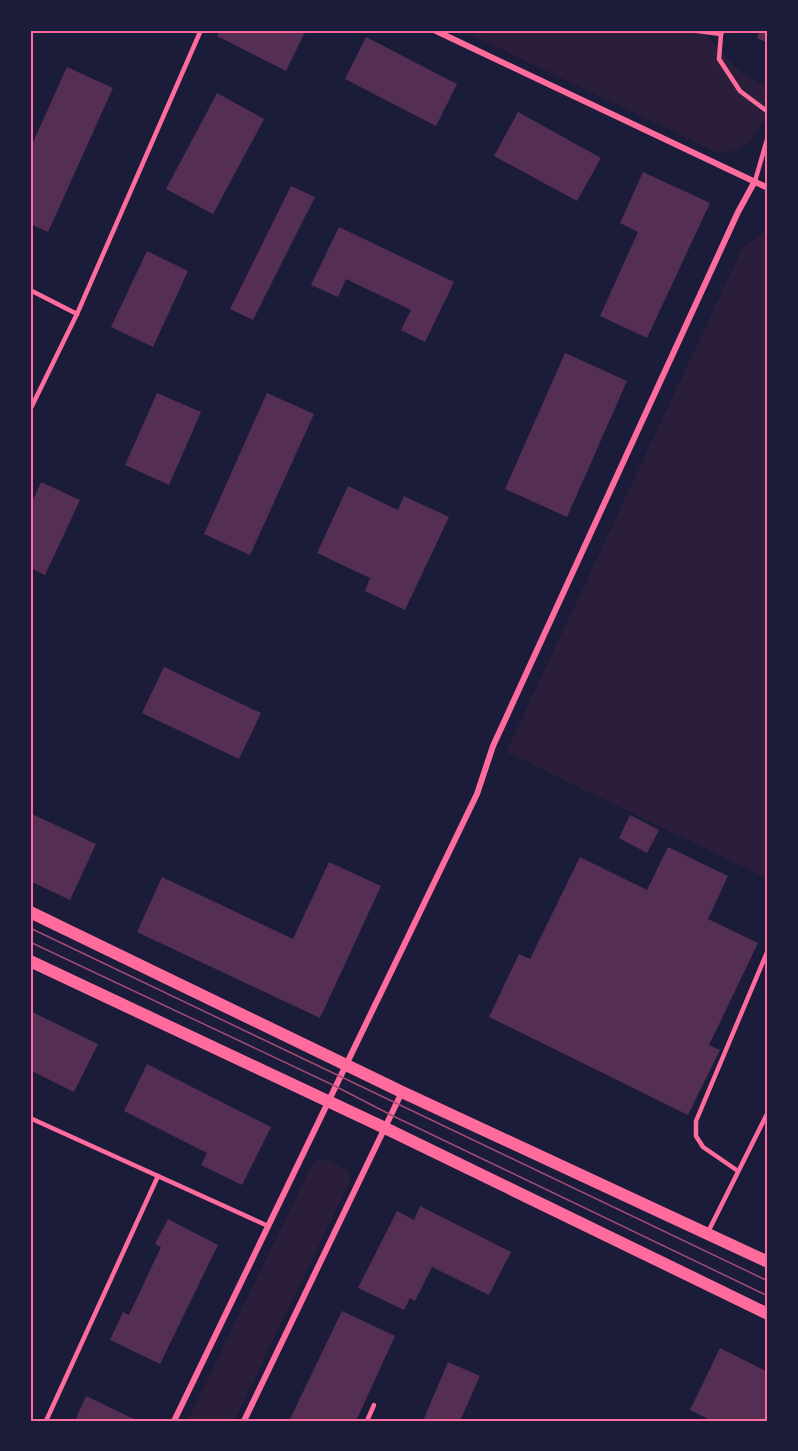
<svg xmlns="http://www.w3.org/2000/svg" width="798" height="1451" viewBox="0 0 798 1451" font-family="'Work Sans',sans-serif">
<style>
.green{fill:#2a1e3b}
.building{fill:#542f53}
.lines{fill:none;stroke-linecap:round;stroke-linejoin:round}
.service{stroke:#ff6b9d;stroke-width:4.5}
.minor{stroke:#ff6b9d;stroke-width:6}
.secondary{stroke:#ff6b9d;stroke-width:12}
.tram{stroke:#a44b75;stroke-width:1.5}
.neatline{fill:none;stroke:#ff6b9d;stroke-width:2}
</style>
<rect width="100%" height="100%" fill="#1b1b3a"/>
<g class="green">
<path d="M461,30h240l40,43 27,14v27l-19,28 -16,9 -15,2z"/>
<path d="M768,229v650l-262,-127 237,-505z"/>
<path d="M322,1158l26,12 2,11 -116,240h-47l125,-256z"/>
</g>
<g class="building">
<path d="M220,30h86l-20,41 -69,-35z"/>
<path d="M760,30h8v13l-11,-5z"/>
<path d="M366,37l91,47 -21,42 -91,-47z"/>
<path d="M67,67l46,21 -65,144 -18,-8v-75z"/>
<path d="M217,93l47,26 -51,95 -47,-25z"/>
<path d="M518,112l83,46 -24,43 -83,-45z"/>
<path d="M643,172l67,31 -63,135 -47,-22 38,-84 -18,-9z"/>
<path d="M291,186l24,11 -62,123 -23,-11z"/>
<path d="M339,227l115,55 -29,60 -24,-12 10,-20 -65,-31 -8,18 -27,-12z"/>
<path d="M147,251l41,20 -35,76 -42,-20z"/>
<path d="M565,353l62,28 -60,136 -62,-28z"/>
<path d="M157,393l44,19 -32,73 -44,-20z"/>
<path d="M267,393l47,21 -64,141 -46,-21z"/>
<path d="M41,482l39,18 -35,75 -15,-7v-61z"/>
<path d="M348,486l50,24 6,-14 45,21 -44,93 -40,-19 5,-13 -53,-25z"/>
<path d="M164,667l97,46 -22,46 -97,-46z"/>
<path d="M30,813l66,31 -26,56 -40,-19z"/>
<path d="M630,815l29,15 -12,23 -28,-15z"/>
<path d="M668,847l60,29 -20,43 50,24 -49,102 11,5 -32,65 -199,-98 30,-63 11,5 50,-102 67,33z"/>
<path d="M329,862l52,24 -61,132 -183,-86 25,-55 131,62z"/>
<path d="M30,1011l68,33 -24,48 -44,-22z"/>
<path d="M147,1064l124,63 -29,58 -41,-20 6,-12 -83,-42z"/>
<path d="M420,1206l91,46 -22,43 -57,-28 -17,34 -5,-3 -6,12 -46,-22 39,-77 17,9z"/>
<path d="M168,1219l50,26 -58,119 -50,-24 13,-28 6,3 32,-68 -6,-3z"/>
<path d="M342,1311l53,25 -39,85h-67z"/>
<path d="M720,1348l48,24v49h-56l-22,-11z"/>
<path d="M448,1362l32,14 -20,45h-37z"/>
<path d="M86,1396l48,23 -1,2h-58z"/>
</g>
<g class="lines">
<g class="service">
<path d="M690,30l31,4"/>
<path d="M723,30l-2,4 -2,25 21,32 28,21"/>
<path d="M30,33v-3"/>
<path d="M755,181l13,-45"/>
<path d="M30,290l47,24 -47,96"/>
<path d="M77,314l124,-284"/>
<path d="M30,1118l238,108"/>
<path d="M738,1171l-35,-24 -7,-11v-15l72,-171"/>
<path d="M708,1232l60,-120"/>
<path d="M46,1421l112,-245"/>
<path d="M367,1421l7,-16"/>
</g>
<g class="minor">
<path d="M434,30l334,158"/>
<path d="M174,1421l303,-627 16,-48 245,-534 17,-31"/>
<path d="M244,1421l158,-329"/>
</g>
<g class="secondary">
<path d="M30,912l372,180 366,170"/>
<path d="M30,961l355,167 383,186"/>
</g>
<g class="tram">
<path d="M30,928l738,353"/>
<path d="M30,942l305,144 56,29 377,181"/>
</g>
</g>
<rect width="798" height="1451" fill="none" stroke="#1b1b3a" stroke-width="63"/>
<rect x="32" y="32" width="734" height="1388" class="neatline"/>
</svg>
